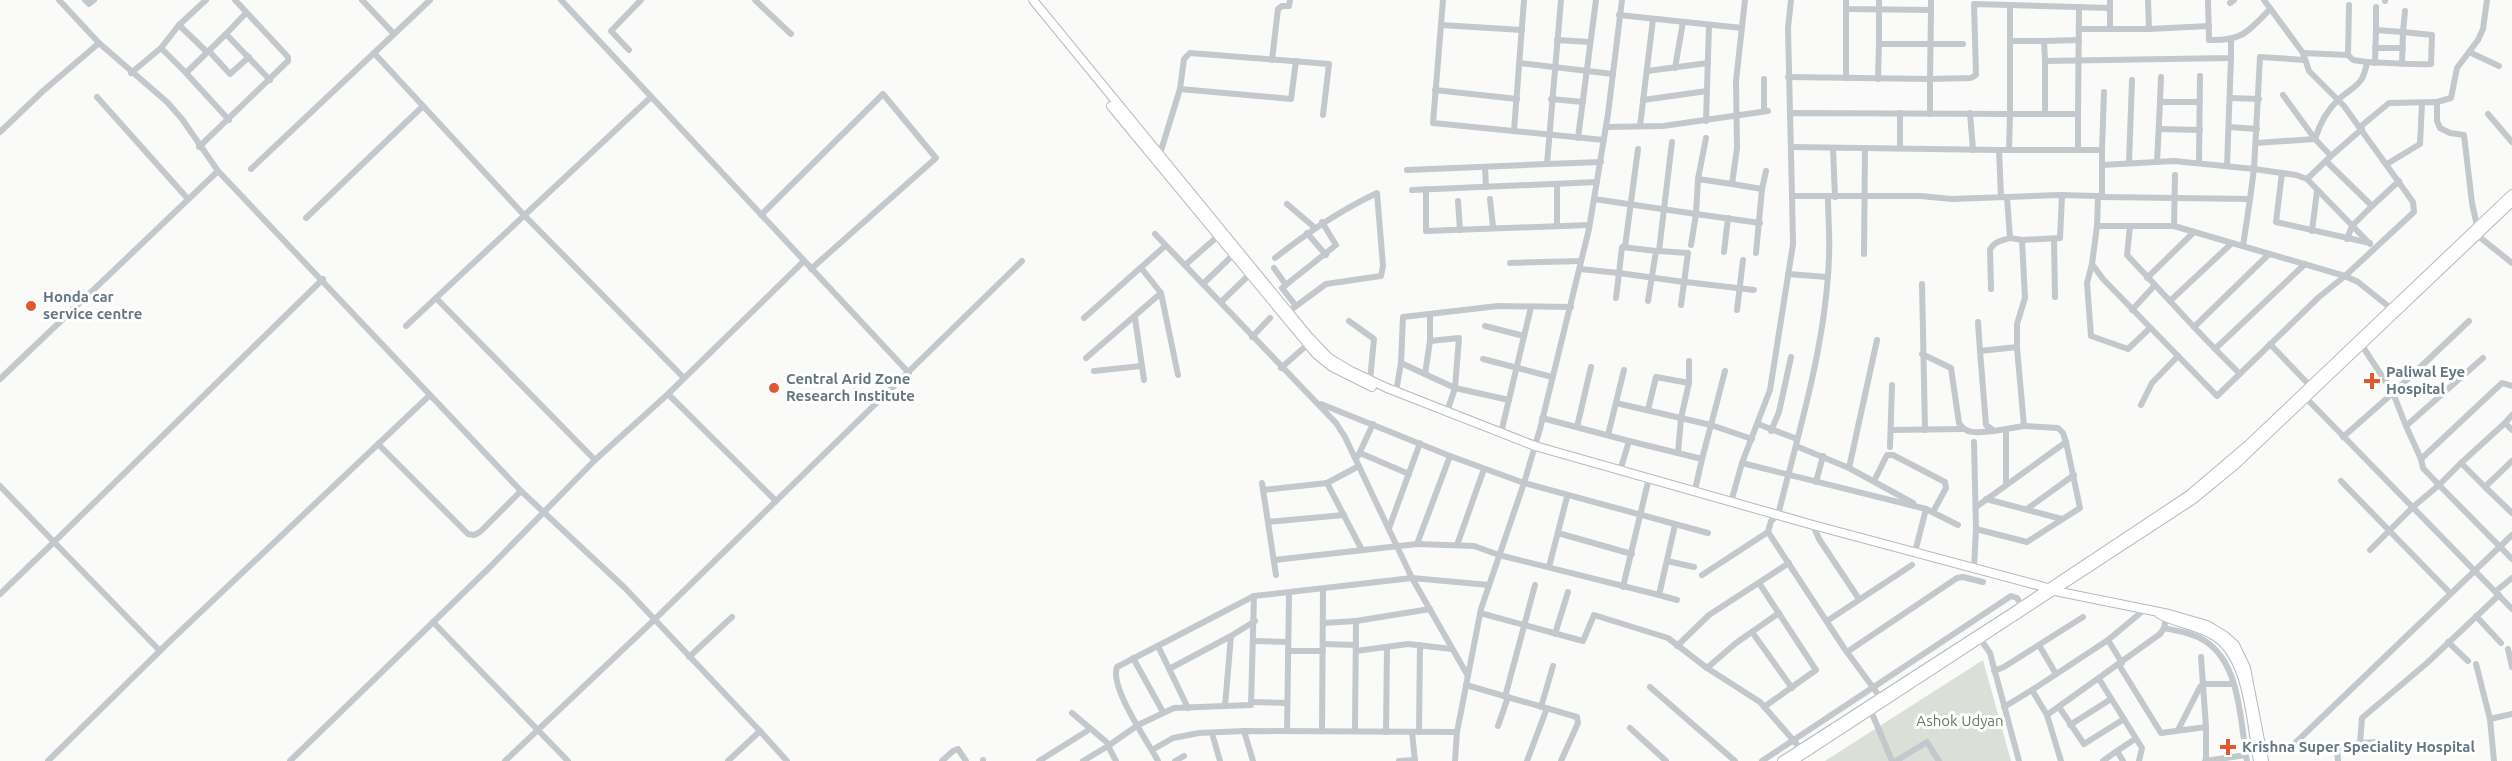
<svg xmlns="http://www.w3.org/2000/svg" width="2512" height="761" viewBox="0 0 2512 761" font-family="Ubuntu,sans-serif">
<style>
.green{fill:#dadfd7}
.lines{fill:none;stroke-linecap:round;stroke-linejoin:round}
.major-casing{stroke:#b5babe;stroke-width:10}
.minor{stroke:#c3c8cc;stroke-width:6}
.major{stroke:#fff;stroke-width:8}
.poi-dot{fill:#e4572e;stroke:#fff;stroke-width:2}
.labels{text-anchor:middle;stroke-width:6;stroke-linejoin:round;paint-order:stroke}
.poi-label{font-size:15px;font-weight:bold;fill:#657683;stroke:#fff;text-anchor:start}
.park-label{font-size:15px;fill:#687a64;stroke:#fff}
</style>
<rect width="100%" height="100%" fill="#fafaf8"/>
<path class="green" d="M1983,660l28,101h-186z"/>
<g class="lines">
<defs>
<g id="major">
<path d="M1033,0l275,336 21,22 20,12 38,18 148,58 278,79 235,63"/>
<path d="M1111,106l205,248 16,13 40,20"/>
<path d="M2055,591l114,23 38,11 18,11 10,9 11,23 18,93"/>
<path d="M2159,614c16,9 36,11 52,20 38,19 40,89 47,127"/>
<path d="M1782,761l231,-149 176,-117 60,-51 263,-250"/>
<path d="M1793,761l401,-262 40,-33 278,-264"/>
</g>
</defs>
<use href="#major" class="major-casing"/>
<g class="minor">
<path d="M59,0l40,43 68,59 15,17 36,52 303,320 104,97 135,143"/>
<path d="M85,0l4,4 5,-4"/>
<path d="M362,0l32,34"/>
<path d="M561,0l348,373"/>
<path d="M755,0l36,34"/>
<path d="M1443,0l-10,123 171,17"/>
<path d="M1561,0l-14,164 54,-2"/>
<path d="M1879,0v44"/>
<path d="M1931,0v10"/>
<path d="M2110,0v29"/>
<path d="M2208,0l1,40c33,1 39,-8 61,-31"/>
<path d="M2264,0l39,53 6,18 35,35 69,96 1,10 -69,64 13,6 35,28"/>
<path d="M2385,0v1"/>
<path d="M2230,3l4,-3"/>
<path d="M2010,5l100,3"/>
<path d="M1619,15l123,13"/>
<path d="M179,25l28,27"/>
<path d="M1441,25l81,5"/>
<path d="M2079,29h70l-1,-29"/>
<path d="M2149,29l60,-3"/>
<path d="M2376,30v-23"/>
<path d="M226,34l20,-21"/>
<path d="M1557,40l33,2"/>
<path d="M2044,41l35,-1"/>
<path d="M161,48l25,25 40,-39 44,46"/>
<path d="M2375,48h28"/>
<path d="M629,50l-18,-19 30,-31"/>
<path d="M209,51l21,23 19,-17"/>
<path d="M2469,52l30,14"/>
<path d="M374,53l56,-53"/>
<path d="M2303,53l45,2 1,-50"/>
<path d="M1272,60l6,-51 4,-3h7l1,-6"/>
<path d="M2305,60l-45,-3 -6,112 42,6 11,4 24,-23"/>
<path d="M2045,61l-1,-20h-34v73h68l1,-107"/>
<path d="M2367,62c21,1 43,3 64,2l1,-29 -29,-3 -1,32"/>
<path d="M1519,63l94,11"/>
<path d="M2375,63l1,-33 27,2 2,-21"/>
<path d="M1675,68l8,-46"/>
<path d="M1647,71l61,-8"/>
<path d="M131,73l30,-25 18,-23 27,-25"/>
<path d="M186,73l43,47"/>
<path d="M1788,77l142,2 1,-69 -85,-1v-9"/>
<path d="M2161,77l-1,25h40"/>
<path d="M1846,78v-69"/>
<path d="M1878,79l1,-35h84"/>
<path d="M1180,89l4,-30 6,-6 139,11 -6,51"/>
<path d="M1435,90l82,9"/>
<path d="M2283,95l32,44 16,17 31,-27"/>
<path d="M97,97l91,102"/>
<path d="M2230,98l29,1"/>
<path d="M1551,99l32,3"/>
<path d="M1643,100l64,-9"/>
<path d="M2437,102l14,-4 6,-30 21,-28 5,-11 4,-29"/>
<path d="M1764,111v-32"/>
<path d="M1790,113l-2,-85 3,-28"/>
<path d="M1970,113l3,37"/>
<path d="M1930,114v-35l41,-1 5,-3 -2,-71 36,1v36"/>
<path d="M2045,114v-53l186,-3v-18"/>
<path d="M2488,114l24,28"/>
<path d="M1706,121l3,-96"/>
<path d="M1640,126l13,-107"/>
<path d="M1606,127l57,-1 105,-15"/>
<path d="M2229,127l28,2"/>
<path d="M2360,127l29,-24 48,-1v19l3,7 10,5 14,2 8,68 5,23"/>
<path d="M2159,129l41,1"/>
<path d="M1514,131l10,-131"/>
<path d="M0,132l43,-41 56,-48"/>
<path d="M1578,138l18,-138"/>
<path d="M2256,143l59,-4c5,-16 12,-29 24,-40 16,-14 24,-13 28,-37l-14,-2 -5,-5"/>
<path d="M199,147l89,-86v-4l-53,-57"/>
<path d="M1791,147l208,3"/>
<path d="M1833,148l2,49"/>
<path d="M1900,148v-35"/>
<path d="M2009,150h93v47l-4,-1"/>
<path d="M2078,150v-36"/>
<path d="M2102,150l2,-58"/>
<path d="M1159,157l21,-68 111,10 5,-38"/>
<path d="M2326,161l46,45 27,-25"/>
<path d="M2157,162l3,-60"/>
<path d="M2199,162l1,-86"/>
<path d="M2129,163l3,-83"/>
<path d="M2387,164l33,-20 2,-41"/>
<path d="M2102,165l72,-4 80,8 -4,30"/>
<path d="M2227,166l4,-108"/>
<path d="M1485,167l1,20"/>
<path d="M251,169l123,-116 150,162 160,163"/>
<path d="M1407,170l140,-6"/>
<path d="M2282,173l-6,49 94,21"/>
<path d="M1698,179l34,5 5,-36 -1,-67 9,-81"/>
<path d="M2307,179l63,65"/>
<path d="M1557,184v42"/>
<path d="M1732,184l30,5 4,-18"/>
<path d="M1426,189v42l163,-6"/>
<path d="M1412,190l185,-8"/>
<path d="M2001,197l-2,-47h10l1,-36 -220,-1 2,83h128l32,3 107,-4 39,1 -1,30h77l171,50"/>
<path d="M2007,197l3,41 12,2 3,58 -8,26v24l7,78 -30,5 -8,-6 -6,-74 37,-4"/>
<path d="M2102,197l148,2 -7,47"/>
<path d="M1490,199l3,28"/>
<path d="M1594,199l102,15 2,-35 8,-41"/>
<path d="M1458,201l2,29"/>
<path d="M1287,204l27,23"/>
<path d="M761,215l122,-121 53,64 -125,111"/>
<path d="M306,218l117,-112"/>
<path d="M2097,226l-5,38 11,15 114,117 102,-99 26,-21"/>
<path d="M2130,226l-3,29 28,30"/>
<path d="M2174,226l1,-51"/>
<path d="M2312,231l5,-40"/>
<path d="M1307,233l19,22"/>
<path d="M1155,234l181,189 9,14 67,141 -158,18"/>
<path d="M2477,235l35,28"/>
<path d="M2054,239l1,58"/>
<path d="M2347,239l5,-13 20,-20"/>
<path d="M2022,240l38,-2 2,-43"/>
<path d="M1691,245l5,-31 64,9"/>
<path d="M1625,247l13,-98"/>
<path d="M1656,251h3l13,-109"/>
<path d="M1659,251l29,2 -7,52"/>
<path d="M1724,252l4,-34"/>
<path d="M1756,253l6,-64"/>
<path d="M1864,254l1,-106"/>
<path d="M1275,258c33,-26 64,-47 102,-65l6,73 -2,10 -55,8 -38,28"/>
<path d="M1510,263l71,-2"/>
<path d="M2092,264l-5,19 4,53 37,13 22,-21"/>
<path d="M1185,265l32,-28"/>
<path d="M1274,268l12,17"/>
<path d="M1580,269l39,4 -3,25"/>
<path d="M1788,274l39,3"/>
<path d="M2147,278l47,-46"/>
<path d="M1203,284l32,-31"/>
<path d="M1922,284l3,146"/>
<path d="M1991,289l-1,-39c4,-9 12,-9 20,-12"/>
<path d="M1161,293l17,82"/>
<path d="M436,298l159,162"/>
<path d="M1648,301l8,-50 -34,-4 -3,26 65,9h2l68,8"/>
<path d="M2170,301l62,-58"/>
<path d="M1221,302l28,-27"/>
<path d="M1296,306l-14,-18 54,-43 -14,-23"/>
<path d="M1737,310l6,-50"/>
<path d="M2132,310l23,-25 39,42"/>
<path d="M1084,318l81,-72"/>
<path d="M1135,318l9,62"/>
<path d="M1349,321l25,18 -4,41"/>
<path d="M2469,321l-76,72 13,33 77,-68"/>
<path d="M1978,322l2,29"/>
<path d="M406,326l245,-229"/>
<path d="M1485,326l39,10"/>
<path d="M1252,337l18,-19"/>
<path d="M1430,341l29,-3 -4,50 -8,24"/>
<path d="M2270,344l42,44"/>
<path d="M2215,349l-21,-22 75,-73"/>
<path d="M1922,354l29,14 8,55c7,13 22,9 35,8"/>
<path d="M1086,358l75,-65 -19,-24"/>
<path d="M1483,359l69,18"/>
<path d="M1401,363l54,25 54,12"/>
<path d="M1281,368l26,-23"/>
<path d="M1094,371l47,-5"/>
<path d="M1725,371l-14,54 41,14"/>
<path d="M1425,374l5,-33v-27"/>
<path d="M2240,374l-25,-25 90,-85"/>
<path d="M0,379l218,-208"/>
<path d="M1396,392l5,-29 2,-46 95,-11 73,1"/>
<path d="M668,394l108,107"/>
<path d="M2306,398l206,211"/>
<path d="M1616,403l95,22 -9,34 -73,-18"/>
<path d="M1321,404l129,52 74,27 184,50"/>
<path d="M2141,405l11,-22 26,-27"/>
<path d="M1648,410l8,-33 33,6v-22"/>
<path d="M1542,418l87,23 -9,30"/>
<path d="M2505,423l7,-8"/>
<path d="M1758,424l39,15"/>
<path d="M2024,426l34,2 5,5 3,9"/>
<path d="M2406,426l15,33 81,-76 10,3"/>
<path d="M1577,427l14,-60"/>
<path d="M1891,430l71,-1"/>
<path d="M2512,430l-7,-7 -44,40 24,24 27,-26"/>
<path d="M1771,431l8,-19 12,-55"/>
<path d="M2006,431v53"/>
<path d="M1501,433l30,-126"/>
<path d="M1608,435l16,-65"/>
<path d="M2343,437l50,-44 -32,-49"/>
<path d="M378,444l90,90 6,1 6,-3 41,-41"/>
<path d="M1796,446l53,22 64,35"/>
<path d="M1890,447l2,-62"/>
<path d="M1360,453l49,21"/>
<path d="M1678,453l3,-35 8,-35"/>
<path d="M1358,456l15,-32"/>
<path d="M1742,463l28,-73 23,-146 -1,-48"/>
<path d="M2461,463l-22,22 73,74"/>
<path d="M1849,468l28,-128"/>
<path d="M1874,481l13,-26h6l52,27 1,6 -13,24"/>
<path d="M2341,481l109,112"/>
<path d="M1816,482l7,-26"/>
<path d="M1262,483l14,92"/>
<path d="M1327,483l32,-17"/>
<path d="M0,486l54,56 -54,52"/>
<path d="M2485,487l27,26"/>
<path d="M1263,490l64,-7 35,67"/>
<path d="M1695,490l7,-31"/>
<path d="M1986,499l76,20"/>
<path d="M1731,502l11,-39 184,46 32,16"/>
<path d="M1976,507l90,-65 14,66 -53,34 -51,-13"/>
<path d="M2027,509l47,-34"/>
<path d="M1268,522l76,-7"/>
<path d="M1813,525l6,14 40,60"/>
<path d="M1389,528l31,-85"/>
<path d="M1768,532l3,-11 7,-6c21,-84 48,-171 51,-258 1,-20 -1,-40 -1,-60"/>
<path d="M1558,533l74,21"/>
<path d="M1417,544l33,-88"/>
<path d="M1457,545l27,-76"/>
<path d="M2370,550l43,-43 26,-22 -16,-17 -2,-9"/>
<path d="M1915,552l11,-43"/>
<path d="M1274,560l143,-16 57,2 25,9 160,40 16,-70"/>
<path d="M1667,561l27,6"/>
<path d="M1549,567l18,-70"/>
<path d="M1974,568l2,-39 -2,-87"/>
<path d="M1702,575l66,-43 76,116 36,49"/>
<path d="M1412,578l56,98"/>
<path d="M1412,578l77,7"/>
<path d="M1759,583l57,87 -52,37"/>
<path d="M1623,587l25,-105"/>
<path d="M2496,591l16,-13"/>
<path d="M1659,595l18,5"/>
<path d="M1480,613l103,28 11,-26 74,23 39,30 53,34 41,47"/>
<path d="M2476,616l25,27"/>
<path d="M1356,621l74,-12"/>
<path d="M1827,621l85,-56"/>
<path d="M433,622l135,139"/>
<path d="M1323,623l33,-2 -1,109"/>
<path d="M2164,628c14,3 29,5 41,13 36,23 35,81 42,120"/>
<path d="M1752,632l40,56"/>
<path d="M1555,634l13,-42"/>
<path d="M1231,636l24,-15"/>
<path d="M1979,637l11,16 29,108"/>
<path d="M2108,640l36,-30"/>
<path d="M1254,641l34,1"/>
<path d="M2448,642l20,19"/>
<path d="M1323,644l33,1"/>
<path d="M2039,645l17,29"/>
<path d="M1158,646l30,62"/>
<path d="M1677,646l32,-31 80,-52"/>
<path d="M2508,649l4,18"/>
<path d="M160,651l-106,-109 269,-263"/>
<path d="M1288,651h35"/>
<path d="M1356,651l52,-7 44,5"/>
<path d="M1847,652l110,-74 6,-1 20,5"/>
<path d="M689,657l43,-40"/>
<path d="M2201,657l5,70"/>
<path d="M1133,658l30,54"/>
<path d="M2476,664l14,55 4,42"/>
<path d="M2119,665l42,68 45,-6v34"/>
<path d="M1707,668l29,-25 43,-30"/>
<path d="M1169,669l62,-33 -6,70"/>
<path d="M1994,671l10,-4 79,-50"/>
<path d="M2099,679l43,69 -3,13"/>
<path d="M1466,685l111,32 1,6 -17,38"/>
<path d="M1650,687l85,74"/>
<path d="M2032,690l76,-50 14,23"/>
<path d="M1505,697l30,-112"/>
<path d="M1251,702l36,1"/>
<path d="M1541,707l12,-41"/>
<path d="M2004,707l28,-17 15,25"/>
<path d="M2059,707l25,37 40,-25"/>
<path d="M1871,711l21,50"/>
<path d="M1072,713l38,32"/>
<path d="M2490,719l22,-5"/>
<path d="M2070,725l41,-26"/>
<path d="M1498,726l10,-29"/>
<path d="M1630,728l36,33"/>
<path d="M2178,730l22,-43 3,-3h30"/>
<path d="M1287,731l2,-138"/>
<path d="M1322,731l1,-142"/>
<path d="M1386,732l1,-85"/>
<path d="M1412,732l3,29"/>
<path d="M1419,732l1,-87"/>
<path d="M1212,733l8,28"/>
<path d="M2360,743l19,-1"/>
<path d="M1108,746l30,-21 36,-17 77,-3 3,-109 -137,71c-8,20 31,75 41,94"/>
<path d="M2262,747h75l23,-4 2,-25 65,-55 72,-68"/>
<path d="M2291,747l221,-212"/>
<path d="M2337,747l1,14"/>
<path d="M1152,750l21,-12 26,-5 45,-2"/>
<path d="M2117,751l18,-12"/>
<path d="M983,760v1"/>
<path d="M48,761l122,-120 260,-246"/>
<path d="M290,761l200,-194 105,-107 73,-66 136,-133"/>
<path d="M505,761l148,-140 369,-360"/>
<path d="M728,761l32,-30 27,30"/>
<path d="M942,761l11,-10 5,-2 8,12"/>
<path d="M1039,761l48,-30"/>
<path d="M1083,761l25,-15 8,15"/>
<path d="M1175,761l9,-5"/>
<path d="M1253,761l-9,-30 213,1"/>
<path d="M1399,761l16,-1"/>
<path d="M1455,761l2,-29 24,-123 43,-126 16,-54 49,-200 19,-115 14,-114"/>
<path d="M1527,761l20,-53"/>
<path d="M1762,761l249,-165 6,2 5,8"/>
<path d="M1896,761l31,-19 12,19"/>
<path d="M2061,761l-14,-46 113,-81 4,-6 3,-14"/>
<path d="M2103,761l14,-10 6,10"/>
<path d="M2205,761l41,-6"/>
</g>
<use href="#major" class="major"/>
</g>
<g class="poi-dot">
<circle cx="31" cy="306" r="6"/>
<path d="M2369 372h6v6h6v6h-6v6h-6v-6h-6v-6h6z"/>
<circle cx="774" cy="388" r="6"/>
<path d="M2225 738h6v6h6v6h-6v6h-6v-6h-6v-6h6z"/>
</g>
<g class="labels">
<g class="poi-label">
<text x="43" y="302">Honda car<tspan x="43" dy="17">service centre</tspan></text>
<text x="2386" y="377">Paliwal Eye<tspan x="2386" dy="17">Hospital</tspan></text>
<text x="786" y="384">Central Arid Zone<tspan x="786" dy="17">Research Institute</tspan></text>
<text x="2242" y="752">Krishna Super Speciality Hospital</text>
</g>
<g class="park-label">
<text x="1960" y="726">Ashok Udyan</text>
</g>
</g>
</svg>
